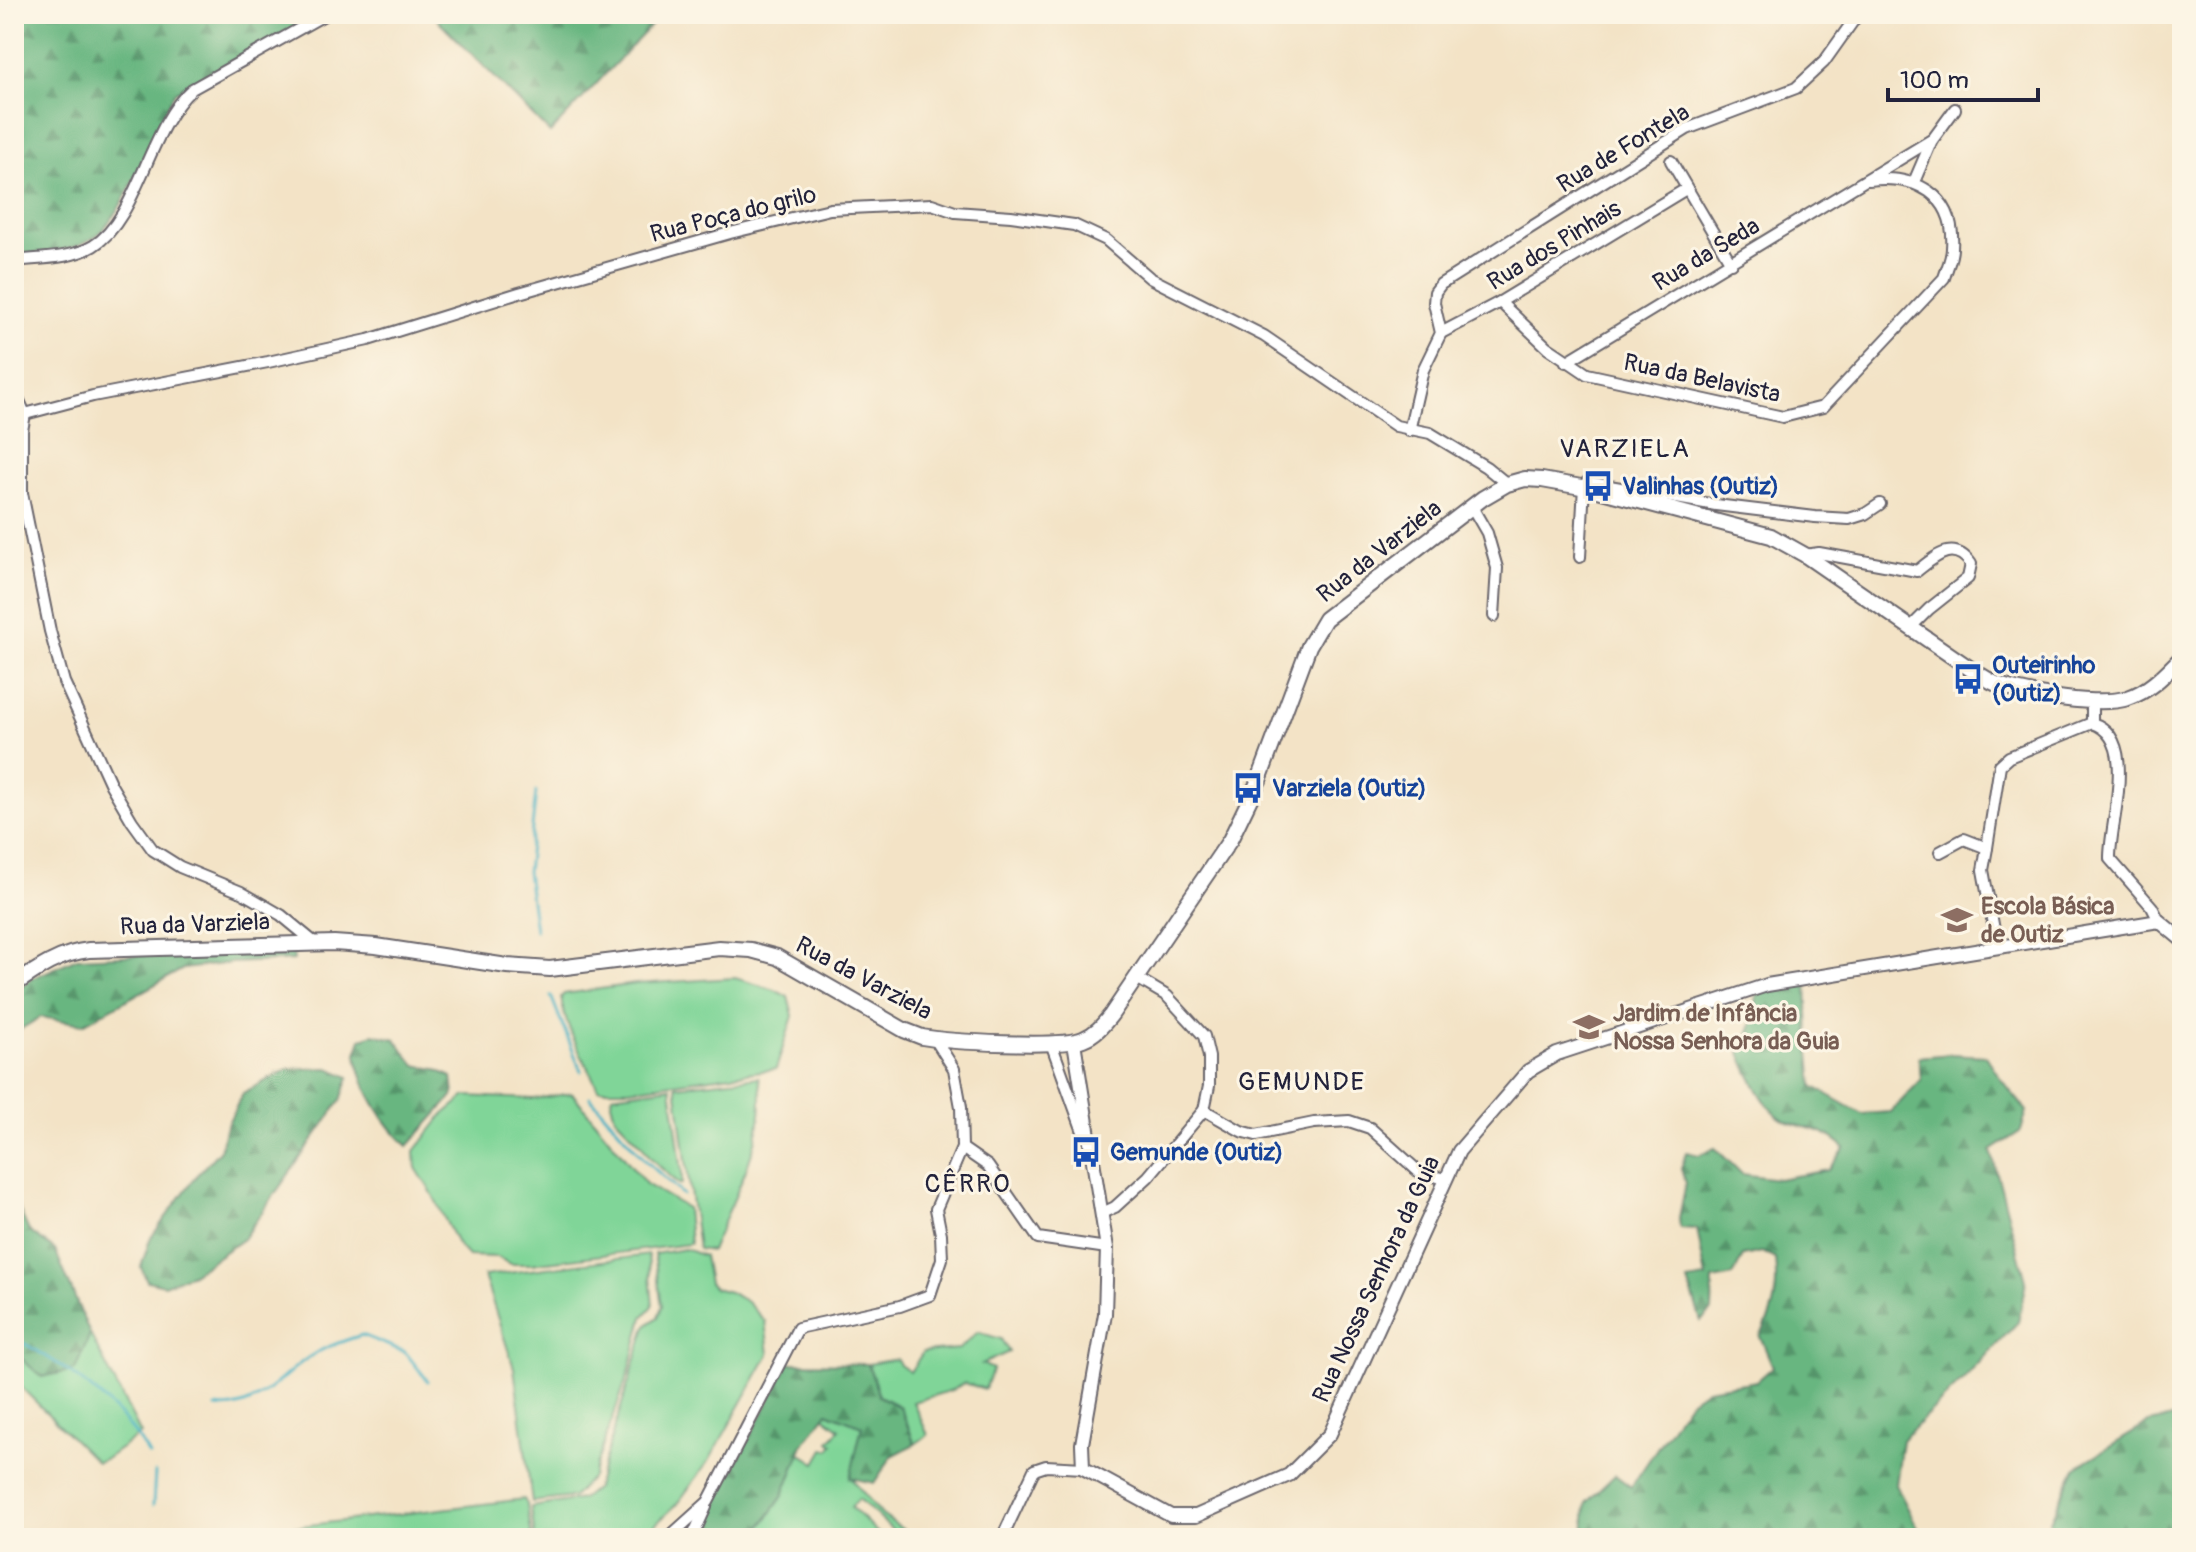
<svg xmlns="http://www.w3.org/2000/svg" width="2196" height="1552" viewBox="0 0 2196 1552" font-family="Pangolin,sans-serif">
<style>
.grass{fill:#80d598;stroke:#517c6a;stroke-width:2}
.forest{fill:url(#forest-firs);stroke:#456c5e;stroke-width:2}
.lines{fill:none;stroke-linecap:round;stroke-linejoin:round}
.stream{stroke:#45b1c3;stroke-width:3}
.minor-casing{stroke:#6b666c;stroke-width:14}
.tertiary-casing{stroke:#6b666c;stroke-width:16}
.secondary-casing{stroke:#6b666c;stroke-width:18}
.minor{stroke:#fff;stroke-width:10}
.tertiary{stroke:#fff;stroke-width:12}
.secondary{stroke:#fff;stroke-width:14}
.labels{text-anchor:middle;stroke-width:6;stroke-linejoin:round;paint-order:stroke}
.street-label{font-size:24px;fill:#22223b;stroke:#fcf5e5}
.transit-label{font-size:24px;font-weight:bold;fill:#164399;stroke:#fcf5e5;text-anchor:start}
.education-label{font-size:24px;font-weight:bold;fill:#785e54;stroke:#fcf5e5;text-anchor:start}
.neighbourhood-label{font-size:26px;letter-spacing:2px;fill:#22223b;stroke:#fcf5e5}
</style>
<defs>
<pattern id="forest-firs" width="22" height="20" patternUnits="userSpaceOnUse" patternTransform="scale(2)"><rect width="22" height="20" fill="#68b680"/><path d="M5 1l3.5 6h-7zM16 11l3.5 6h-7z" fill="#55946a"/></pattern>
</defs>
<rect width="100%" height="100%" fill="#fcf5e5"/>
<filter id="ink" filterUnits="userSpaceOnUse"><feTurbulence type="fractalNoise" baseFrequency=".0125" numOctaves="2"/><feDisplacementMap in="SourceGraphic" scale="16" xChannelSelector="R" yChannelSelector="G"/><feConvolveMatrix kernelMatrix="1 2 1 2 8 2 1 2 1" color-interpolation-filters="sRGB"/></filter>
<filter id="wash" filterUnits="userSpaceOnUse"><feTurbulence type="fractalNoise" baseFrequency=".006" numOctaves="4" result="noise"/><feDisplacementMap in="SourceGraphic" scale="32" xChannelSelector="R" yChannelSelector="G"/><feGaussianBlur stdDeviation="1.8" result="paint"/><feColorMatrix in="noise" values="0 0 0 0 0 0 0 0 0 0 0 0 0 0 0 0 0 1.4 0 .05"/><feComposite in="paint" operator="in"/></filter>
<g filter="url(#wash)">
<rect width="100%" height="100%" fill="#f3e3c6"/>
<g class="grass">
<path d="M735,978l40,12 13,7 5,19 -17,53 -147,20h-31c-13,-29 -33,-60 -37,-92l3,-3 72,-10z"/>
<path d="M759,1077c11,59 -26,121 -48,174l-13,-2 -22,-163z"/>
<path d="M671,1087l11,86v11h-4l-28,-27 -9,-13 -26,-27 -4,-15 1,-7z"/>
<path d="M572,1093l74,91 41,24 3,36 -159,20h-21l-13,-7 -29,-1 -11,-12 -24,-49 -17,-27 -1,-17 27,-35 24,-20 68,3z"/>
<path d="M685,1249l19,7 5,27 5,5 15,4 17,9 19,20 4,33 -60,107 -32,43 -36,34h-106l-4,-31 51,-8 14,-11 50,-162 12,-9 4,-11 -8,-52z"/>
<path d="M648,1255l5,51 -10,11 -14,55 -37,105 -19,20 -41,5 -18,-134 -30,-92z"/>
<path d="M978,1332l23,7 8,13 -27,12 11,5 -8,20 -21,-6 -12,7 -39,12 15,33 -13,9 -15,-37 -21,-11 -11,-32 29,-5 3,6 10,7 13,-20 36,-3z"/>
<path d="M90,1334l51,100 -34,24 -11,4 -82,-82v-28l28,25 32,-7z"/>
<path d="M827,1412l35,14 -11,52 31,37 33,23h-14l-42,-39 -8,8 32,31h-130l29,-41 18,-44 16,10 8,-14 5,1 4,-6 -4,-3 11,-12 -17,-13z"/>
<path d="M524,1499l3,6 5,33h-331z"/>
</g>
<g class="forest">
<path d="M14,14h307l-146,78c-22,36 -49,125 -82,146 -22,14 -54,15 -79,18z"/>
<path d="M432,14h230l-112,119z"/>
<path d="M293,948l1,12 -63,3 -48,6 -100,55 -42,-7 -20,12 -7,10v-47l21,-15 42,-19z"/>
<path d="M1807,981l2,61 4,44 49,28 29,-2 30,-32 -2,-23 32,-3 35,2 17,26 24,29 -6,20 -30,20 35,130 -8,41 -58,61 -58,57 -6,45 27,53h-339l2,-35 29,-28 16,12 57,-85 19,-13 50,-8 16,-14 -13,-31c16,-26 18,-48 15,-77l-13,-7 -19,4 -10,20 -20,4 -1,31 -11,10 -13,-40 18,-3 -9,-49 -17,-1 -1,-10 7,-35 -5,-14 5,-17 13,3 16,-7 27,26 36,5 51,-9 16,-22c-25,-23 -34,-16 -61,-28 -18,-9 -37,-49 -44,-67l14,-33 3,-26z"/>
<path d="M373,1034l22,5 20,26 20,4 17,8 2,18 -46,51c-23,-20 -46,-57 -51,-88 -1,-6 2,-13 4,-19z"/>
<path d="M329,1068l20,9 -8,23 -98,139 -51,35 -28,11 -17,-4 -6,-14 9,-28 46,-63 24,-26 5,-21 18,-36 45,-24z"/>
<path d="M14,1207h4l11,24 26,19 35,84 -15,36 -33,7 -28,-25z"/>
<path d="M789,1363l79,1 11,32 21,11 15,37 -23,12 -18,27 -24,-5 12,-52 -35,-14 -24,33 -21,52 -29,41h-52l15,-36z"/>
<path d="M2182,1416v122h-133l1,-17 25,-53 74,-45z"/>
</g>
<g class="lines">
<g class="stream">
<path d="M535,930l-8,-58 9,-80"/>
<path d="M551,996l30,75"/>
<path d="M590,1097l56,64 37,34"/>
<path d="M14,1338c51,27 106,66 135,117"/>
<path d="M216,1407c41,7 66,-35 98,-53 15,-9 32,-14 48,-19l43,17 23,29"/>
<path d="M153,1505l2,-32"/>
</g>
</g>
</g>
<g filter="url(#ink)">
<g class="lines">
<defs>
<g id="minor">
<path d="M1671,161l60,102"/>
<path d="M1914,182l18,-42"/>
<path d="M14,261c25,-3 57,-2 79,-15 45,-27 55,-118 99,-157l134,-75"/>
<path d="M1500,302l47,45 40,27 196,43 40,-10 121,-129c3,-10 8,-20 8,-30 4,-54 -37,-74 -84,-68"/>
<path d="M1441,333l59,-31 186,-113"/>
<path d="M1566,362l367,-223 22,-30"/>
<path d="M14,389l11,25 -3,17v62l28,138 14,51 47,103 21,36 21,29 27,17 61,25 40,23 34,28"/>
<path d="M25,414l68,-18 175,-34 100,-22 151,-47 211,-60 100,-24 102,-5 23,8 56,4 63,9 32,15 44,38 114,58 132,90 34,7 56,34 21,17"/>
<path d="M1409,431l14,-61 18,-37 -7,-30 1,-11 6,-8 246,-155 109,-41 28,-26 34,-48"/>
<path d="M1472,507l15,26 10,35 -3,48"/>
<path d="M1805,555l14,-2 98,18c18,-14 36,-32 54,-7l-3,14 -39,31 -18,18"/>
<path d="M1580,557l4,-71 3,-4 129,23 99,12 34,2 16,-5 15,-10"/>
<path d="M2092,702v21c48,15 17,100 18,136l42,48 7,14"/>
<path d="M1987,848l13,-83 9,-8 83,-34"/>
<path d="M1940,852l24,-13 23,9 -4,22 14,76"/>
<path d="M1051,1043l34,94"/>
<path d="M1204,1110l37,21 15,4 58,-12 35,-2 21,7 49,44 26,7"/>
<path d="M962,1148l26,18 50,72 69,10"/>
<path d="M1102,1213l13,-6 33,-30 56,-67 5,-24v-29l-5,-21 -37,-40 -32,-19"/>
<path d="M668,1538l40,-36 90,-174 102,-22 30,-11 12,-36 -1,-25 -5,-25 26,-61 -1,-41 -7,-38 -19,-30"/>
<path d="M692,1538l14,-31"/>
<path d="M1002,1538l32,-68 12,-4 37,2"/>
</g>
<path id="tertiary" d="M1074,1042l33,206 -2,66 -23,130 1,24 88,48h25l93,-41 41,-41 129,-283 69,-80 29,-17 210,-69 392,-64 23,19"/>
<path id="secondary" d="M14,985c23,-16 46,-32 75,-35l245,-7 42,3 131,20 43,3 169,-21 32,2 26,7 127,73 18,7c27,5 139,11 161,2 13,-5 20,-14 28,-24l119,-175 29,-60 50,-134 16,-27 158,-121 24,-14 18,-5 17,1 56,10 173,46 34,19 167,115c9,5 18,12 27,15 29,10 101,22 129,13 22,-7 38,-25 54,-41"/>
</defs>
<use href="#minor" class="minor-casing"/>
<use href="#tertiary" class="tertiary-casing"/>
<use href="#secondary" class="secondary-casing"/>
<use href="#minor" class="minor"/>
<use href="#tertiary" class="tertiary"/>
<use href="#secondary" class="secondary"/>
</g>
</g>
<defs>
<symbol id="bus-bare" viewBox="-9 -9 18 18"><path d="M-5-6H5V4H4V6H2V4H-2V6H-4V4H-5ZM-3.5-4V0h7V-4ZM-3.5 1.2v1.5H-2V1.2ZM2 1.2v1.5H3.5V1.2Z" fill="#1a4fb4" stroke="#fcf5e5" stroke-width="2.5" paint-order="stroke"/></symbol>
<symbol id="school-bare" viewBox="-9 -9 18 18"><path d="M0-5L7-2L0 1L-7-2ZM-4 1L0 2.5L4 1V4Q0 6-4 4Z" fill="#8d6e63" stroke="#fcf5e5" stroke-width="2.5" paint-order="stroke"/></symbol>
</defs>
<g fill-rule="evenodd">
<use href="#bus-bare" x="1576" y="464" width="44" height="44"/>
<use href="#bus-bare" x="1946" y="657" width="44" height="44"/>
<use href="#bus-bare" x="1226" y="766" width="44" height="44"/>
<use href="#school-bare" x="1935" y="898" width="44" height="44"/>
<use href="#school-bare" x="1567" y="1005" width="44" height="44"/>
<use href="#bus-bare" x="1064" y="1130" width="44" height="44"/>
</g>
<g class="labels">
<g class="street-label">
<text transform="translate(1623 148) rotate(-31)" y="8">Rua de Fontela</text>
<text transform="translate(733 214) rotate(-14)" y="8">Rua Poça do grilo</text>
<text transform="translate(1554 245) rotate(-31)" y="8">Rua dos Pinhais</text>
<text transform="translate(1706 254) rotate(-31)" y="8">Rua da Seda</text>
<text transform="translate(1702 378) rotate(12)" y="8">Rua da Belavista</text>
<text transform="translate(1379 551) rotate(-38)" y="8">Rua da Varziela</text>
<text transform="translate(195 924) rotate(-2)" y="8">Rua da Varziela</text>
<text transform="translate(864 978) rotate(28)" y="8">Rua da Varziela</text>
<text transform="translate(1376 1279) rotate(-65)" y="8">Rua Nossa Senhora da Guia</text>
</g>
<g class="transit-label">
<text x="1622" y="494">Valinhas (Outiz)</text>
<text x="1992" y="673">Outeirinho<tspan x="1992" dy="28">(Outiz)</tspan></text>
<text x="1272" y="796">Varziela (Outiz)</text>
<text x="1110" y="1160">Gemunde (Outiz)</text>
</g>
<g class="education-label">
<text x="1981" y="914">Escola Básica<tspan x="1981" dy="28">de Outiz</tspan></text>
<text x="1613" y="1021">Jardim de Infância<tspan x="1613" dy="28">Nossa Senhora da Guia</tspan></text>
</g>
<g class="neighbourhood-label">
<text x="1625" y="457">VARZIELA</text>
<text x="1302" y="1090">GEMUNDE</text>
<text x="968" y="1192">CÊRRO</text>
</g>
</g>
<rect width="2196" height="1552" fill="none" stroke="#fcf5e5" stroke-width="48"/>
<path d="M1888 88v12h150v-12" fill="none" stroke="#22223b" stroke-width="4"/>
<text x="1900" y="88" font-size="24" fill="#22223b" stroke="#fcf5e5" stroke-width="6" paint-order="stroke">100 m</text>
</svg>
